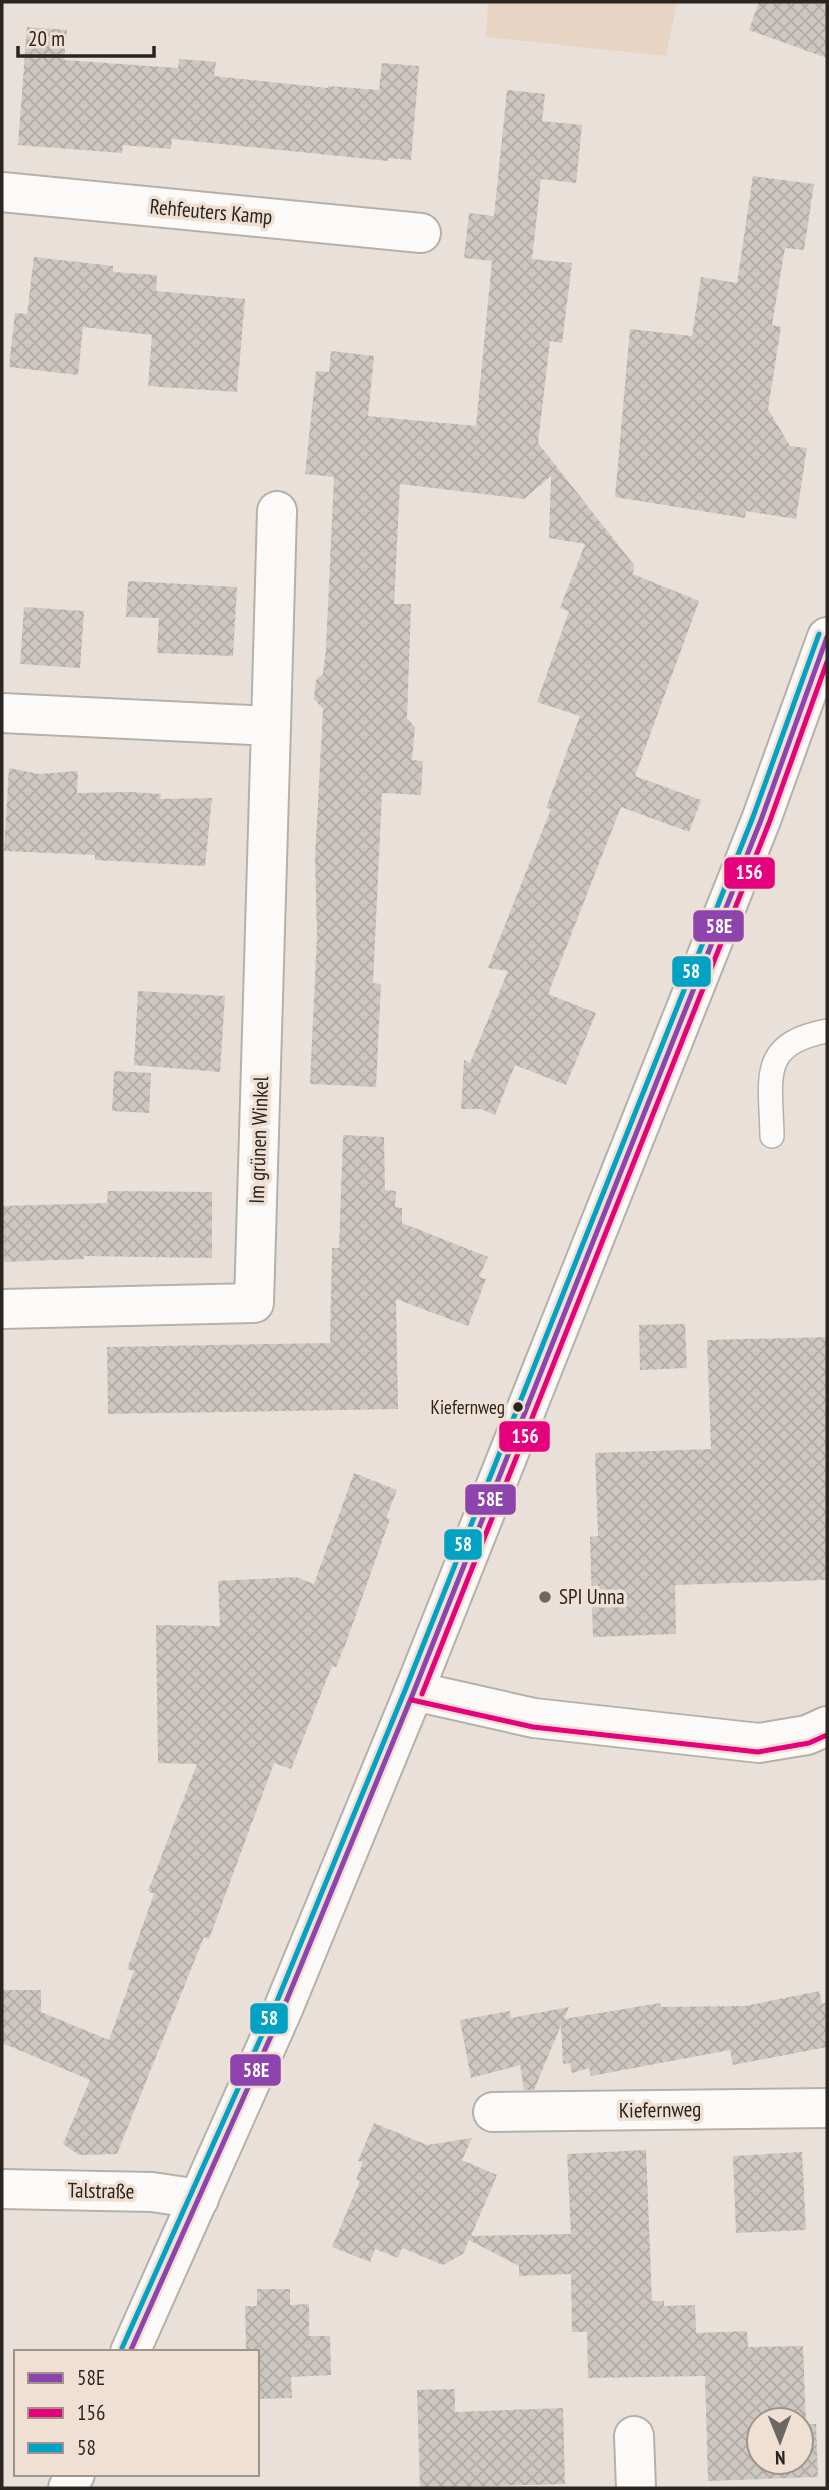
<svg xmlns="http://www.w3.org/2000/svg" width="829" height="2490" viewBox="0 0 829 2490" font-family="'PT Sans Narrow',sans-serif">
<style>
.park{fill:#e8d4c2}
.building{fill:url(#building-cross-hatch);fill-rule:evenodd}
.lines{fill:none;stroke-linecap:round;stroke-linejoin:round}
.lane-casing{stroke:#b6b0aa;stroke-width:26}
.street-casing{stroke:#b6b0aa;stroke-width:42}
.secondary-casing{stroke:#b6b0aa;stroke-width:42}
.lane{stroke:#fcfaf9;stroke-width:23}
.street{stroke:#fcfaf9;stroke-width:38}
.secondary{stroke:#fcfaf9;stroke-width:38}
.bus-1-casing{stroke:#efe0d3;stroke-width:10}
.bus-2-casing{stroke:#efe0d3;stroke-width:10}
.bus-3-casing{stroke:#efe0d3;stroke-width:10}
.bus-1{stroke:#8e44ad;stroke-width:5}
.bus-2{stroke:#e5007d;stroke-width:5}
.bus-3{stroke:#02a2c5;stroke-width:5}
.bus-dot{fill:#2a2520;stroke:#efe0d3;stroke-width:2.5}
.poi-dot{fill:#6d6761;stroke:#efe0d3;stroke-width:2.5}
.labels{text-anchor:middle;stroke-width:7;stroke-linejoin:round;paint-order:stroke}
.bus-label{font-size:19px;fill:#2a2520;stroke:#efe0d3;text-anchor:end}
.street-label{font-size:21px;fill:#2a2520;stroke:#efe0d3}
.poi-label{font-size:21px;fill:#2a2520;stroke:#efe0d3;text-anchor:start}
.line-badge{stroke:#efe0d3;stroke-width:2.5}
.badge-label{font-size:19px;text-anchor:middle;font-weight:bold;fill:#fff}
</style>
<defs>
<pattern id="building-cross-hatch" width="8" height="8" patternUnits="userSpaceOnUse" patternTransform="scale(1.75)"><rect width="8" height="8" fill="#cdc7c1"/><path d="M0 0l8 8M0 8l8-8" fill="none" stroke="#b0aba6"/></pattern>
</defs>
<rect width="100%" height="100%" fill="#e9e1d9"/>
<path class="park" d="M488,2h189l-11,54 -180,-19z"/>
<g class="building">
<path d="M759,2h68v56l-78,-28z"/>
<path d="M27,27l40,3 -3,30 114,8 1,-9 37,3 -2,14 114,12v-2l51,4 3,-27 37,3 -8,94 -23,-2v3l-216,-22 -1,10 -48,-4 -1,8 -104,-8z"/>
<path d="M507,90l38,4 -3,27 40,4 -6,58 -35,-4 -9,80 40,4 -10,80 -12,-2 -12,102 96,122 -1,9 66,27 -64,175 66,24 -12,32 -68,-25 -73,187 48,19 -30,72 -51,-20 -20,50 -14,-6h-20l3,-49 6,3 38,-92 -20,-3 63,-159 -5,-1 34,-92 -43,-14 32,-91 -9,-3 25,-64 -36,-6 2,-62 -27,23 -124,-15 -6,120h17l-4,114 8,9 -3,33 11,1 -2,34 -39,-2 -9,190 8,1 -5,103 -66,-3 7,-149 -2,-77 8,-149 -9,-10 2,-19 7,-6 3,-26 8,-171 -29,-3 11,-103 13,1 2,-21 43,5 -6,60 108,10 16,-165 -28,-3 5,-45 25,3z"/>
<path d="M753,176l61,8 -10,66 -19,-2 -13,77 9,2 -13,82 22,37 17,2 -11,71 -50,-8 -1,7 -130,-21 15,-168 62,7 9,-59 36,6z"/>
<path d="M34,257l79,9v6l44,3 -1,16 89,8 -8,93 -89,-6 4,-51 -69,-8 -5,48 -69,-8 6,-54 12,1z"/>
<path d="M128,581l109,6 -4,69 -76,-3 2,-35 -33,-1z"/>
<path d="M24,607l60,4 -4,57 -60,-4z"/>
<path d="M9,768l30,6 39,-3 -1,22 54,-1 30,2 -1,5 52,-1 -7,68 -110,-6v-5l-91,-4z"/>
<path d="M138,991l87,5 -5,76 -86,-7z"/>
<path d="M114,1071l37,2 -2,40 -37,-2z"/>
<path d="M343,1135l41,2 1,53 11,1 -1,16 7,1v15l86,34 -9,20 7,2 -18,47 -72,-27 2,110 -290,5 -1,-67 223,-4 2,-95h7z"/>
<path d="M108,1191l104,1v66l-128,-2v3l-80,3 -2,-56 105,-3z"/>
<path d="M685,1324l2,44 -47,2 -1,-45z"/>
<path d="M827,1337v243l-152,5 1,49 -83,3 -3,-100 8,-1 -3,-83 116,-4 -4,-109z"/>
<path d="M354,1473l43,17 -11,28 4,1 -44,124 -10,24 -4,-1 -41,103 -17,-6 -65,176 -5,-2 -87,217 -38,1 -16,-11 27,-64 -88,-37v-53h39v22l68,28 25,-69 -7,-2 27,-75 -6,-3 49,-127 -39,-1 -2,-138 64,1 -2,-45 78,-4 18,7z"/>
<path d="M819,1991l3,13 5,-2v45l-94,18 -3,-15 -139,26 -2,-8 -17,5 -2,-10 -7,1 -2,-39 -27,65h-10l-4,-25 -49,13 -11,-58 50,-9 1,7 58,-11 -5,12 96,-16 1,4 84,-1z"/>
<path d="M374,2123l53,22 45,-7 -10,22 35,15 -26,61 100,-2 -4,-80 79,-4 6,151h12v5l31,-1 1,28 51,-2 1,16 55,-1 3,78h10l2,53 -110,4 -3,-105 -117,2 -1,-46h-15l-1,-58 -52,2v-10l-50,-26 -6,14 -20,11 -41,-17 -4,10 -23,-9 -5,13 -38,-15 28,-66 -4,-1 7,-18 -5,-1zM759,2420h42v42h-42z"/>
<path d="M802,2152l4,78 -70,3 -3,-77z"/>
<path d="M257,2289h33v16l19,-1v32h21l1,39 -40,2 1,21 -35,1v-47h-11l-1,-46h12z"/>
<path d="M455,2389v23l108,-4 2,76 -145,4 -3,-98z"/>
</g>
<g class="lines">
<defs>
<path id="lane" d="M772,1136c-1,-58 -14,-92 55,-105"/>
<g id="street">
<path d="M2,192l419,41"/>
<path d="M2,713l269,13 -17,577 -252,6"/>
<path d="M271,726l6,-215"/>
<path d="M414,1691l120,27 225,25 48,-8 20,-9"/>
<path d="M493,2112l334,-4"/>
<path d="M2,2189l150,3 47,7"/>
<path d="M634,2436l2,52"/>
</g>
<g id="secondary">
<path d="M130,2352l153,-343 131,-318 347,-871 66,-183"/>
<path d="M68,2488l7,-14"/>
</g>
</defs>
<use href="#lane" class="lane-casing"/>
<use href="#street" class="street-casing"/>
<use href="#secondary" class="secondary-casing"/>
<use href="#lane" class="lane"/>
<use href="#street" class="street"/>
<use href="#secondary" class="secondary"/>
<defs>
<path id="bus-1" d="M130,2352l153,-343 131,-318 347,-871 66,-183"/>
<g id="bus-2">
<path d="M422,1694l347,-871 58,-161"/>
<path d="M412,1700l121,27 225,25 51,-9 18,-8"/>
</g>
<path id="bus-3" d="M122,2348l153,-342 131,-318 347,-871 66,-183"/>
</defs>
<use href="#bus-1" class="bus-1-casing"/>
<use href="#bus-2" class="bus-2-casing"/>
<use href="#bus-3" class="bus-3-casing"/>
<use href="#bus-1" class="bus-1"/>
<use href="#bus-2" class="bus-2"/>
<use href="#bus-3" class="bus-3"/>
</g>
<circle class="bus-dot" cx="518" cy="1407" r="6"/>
<circle class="poi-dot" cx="545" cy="1597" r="7"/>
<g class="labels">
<g class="bus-label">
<text x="505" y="1414">Kiefernweg</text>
</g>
<g class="street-label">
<text transform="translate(211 212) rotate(5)" y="7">Rehfeuters Kamp</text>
<text transform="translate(259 1140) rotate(-88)" y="7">Im grünen Winkel</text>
<text transform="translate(660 2110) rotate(-1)" y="7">Kiefernweg</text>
<text transform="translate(101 2191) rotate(1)" y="7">Talstraße</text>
</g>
<g class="poi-label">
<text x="559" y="1604">SPI Unna</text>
</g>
</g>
<g class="line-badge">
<rect x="723" y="856" width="53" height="34" rx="7" fill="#e5007d"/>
<rect x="692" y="909" width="53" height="34" rx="7" fill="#8e44ad"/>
<rect x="671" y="955" width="41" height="33" rx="7" fill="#02a2c5"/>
<rect x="498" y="1420" width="53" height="33" rx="7" fill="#e5007d"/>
<rect x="464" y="1483" width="53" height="33" rx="7" fill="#8e44ad"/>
<rect x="443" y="1528" width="40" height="33" rx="7" fill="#02a2c5"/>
<rect x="249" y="2002" width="40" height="33" rx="7" fill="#02a2c5"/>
<rect x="229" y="2053" width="53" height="34" rx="7" fill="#8e44ad"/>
</g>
<g class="badge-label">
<text x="749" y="879">156</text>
<text x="719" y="933">58E</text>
<text x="691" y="978">58</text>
<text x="525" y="1443">156</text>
<text x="490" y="1506">58E</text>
<text x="463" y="1551">58</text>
<text x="269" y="2025">58</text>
<text x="256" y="2077">58E</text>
</g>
<rect width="829" height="2490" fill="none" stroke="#2a2520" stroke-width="7"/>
<rect x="14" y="2350" width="245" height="126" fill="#efe0d3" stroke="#a0958b" stroke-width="2"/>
<rect x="28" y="2373" width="35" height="10" fill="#8e44ad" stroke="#a0958b" stroke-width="2"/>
<text x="77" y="2385" font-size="21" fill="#2a2520">58E</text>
<rect x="28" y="2408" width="35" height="10" fill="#e5007d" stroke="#a0958b" stroke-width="2"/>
<text x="77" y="2420" font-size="21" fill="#2a2520">156</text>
<rect x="28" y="2443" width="35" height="10" fill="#02a2c5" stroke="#a0958b" stroke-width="2"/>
<text x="77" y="2455" font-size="21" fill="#2a2520">58</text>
<g transform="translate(780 2441) rotate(179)"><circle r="33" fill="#efe0d3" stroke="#a0958b" stroke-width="2"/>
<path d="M0-5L12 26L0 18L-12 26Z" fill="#6d6761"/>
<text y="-10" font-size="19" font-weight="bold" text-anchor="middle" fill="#2a2520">N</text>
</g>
<path d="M18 46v10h136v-10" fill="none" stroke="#2a2520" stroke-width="3.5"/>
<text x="28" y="46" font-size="21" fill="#2a2520" stroke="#efe0d3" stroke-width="5" paint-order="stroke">20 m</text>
</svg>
